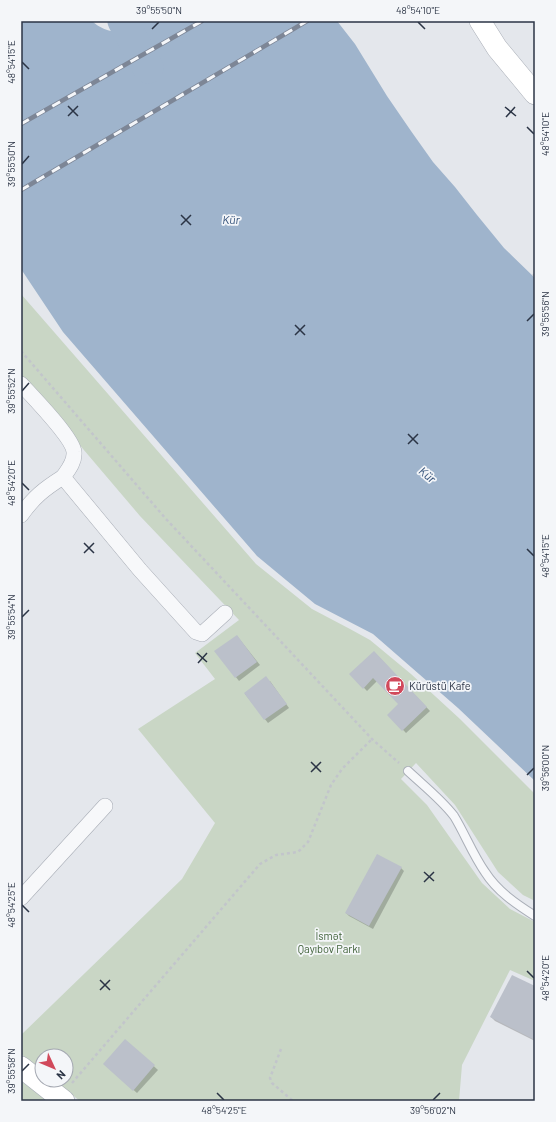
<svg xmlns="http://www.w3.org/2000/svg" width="556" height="1122" viewBox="0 0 556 1122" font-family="Barlow,sans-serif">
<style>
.green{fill:#c9d6c5}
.water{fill:#9fb4cc}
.shadow{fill:#0003}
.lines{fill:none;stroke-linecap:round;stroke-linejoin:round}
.river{stroke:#9fb4cc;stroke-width:31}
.building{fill:#bbc0ca}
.lane-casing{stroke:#a9aeb7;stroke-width:10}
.street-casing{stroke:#a9aeb7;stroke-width:16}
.secondary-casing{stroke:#a9aeb7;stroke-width:22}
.path{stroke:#c2c5cb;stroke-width:2.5;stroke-dasharray:3 3;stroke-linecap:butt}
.lane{stroke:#f7f8fa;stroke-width:8}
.street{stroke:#f7f8fa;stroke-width:15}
.secondary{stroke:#fff;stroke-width:21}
.rail-casing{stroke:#7d8696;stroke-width:4.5}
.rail{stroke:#f4f6f9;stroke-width:3;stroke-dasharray:9;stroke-linecap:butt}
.ticks{fill:none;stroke:#2b3445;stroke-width:1.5}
.labels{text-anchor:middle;stroke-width:3.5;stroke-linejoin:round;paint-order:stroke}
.poi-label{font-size:11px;fill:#2b3445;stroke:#f4f6f9;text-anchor:start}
.park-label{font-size:11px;fill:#3f6138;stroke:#f4f6f9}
.water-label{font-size:12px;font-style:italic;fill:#34527a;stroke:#f4f6f9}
.neatline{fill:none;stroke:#2b3445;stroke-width:1.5}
.ticks-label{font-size:10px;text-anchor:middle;fill:#2b3445}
</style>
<rect width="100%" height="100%" fill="#e4e7ec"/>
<g class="green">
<path d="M21,294l235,270 56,45 38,20 20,11 41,34 49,45 75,75v107l-12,-6 -25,-23 -43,-67 -39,-42 -15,16 26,26 55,78 28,26 25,13v59l-25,-11 -48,95 -3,36h-379l-27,-21h13v-24h-24v15l-21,-17v-19l161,-156 33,-56 -77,-94 77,-50 -20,-26 44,-33 -99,-104 -119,-140z"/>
<path d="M21,1081l27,20h-27z"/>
</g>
<path class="water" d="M21,21h71c10,10 31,16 43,6 2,-2 2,-4 4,-6h198l18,23 32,52 24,35 22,31 22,25 22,28 27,33 31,30v503l-77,-73 -85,-74 -58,-30 -58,-48 -194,-224 -42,-63z"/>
<g class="shadow">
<path d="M237,636l23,29 -21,16 -23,-30z"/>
<path d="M374,652l56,59 -24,22 -17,-18 11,-11 -23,-23 -10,10 -16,-17z"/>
<path d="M270,681l19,27 -21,15 -23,-29z"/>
<path d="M401,868l3,3 -31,58 -24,-13 -3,-3z"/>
<path d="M535,987v54l-40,-20 -4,-4z"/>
<path d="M125,1040l33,30 -21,23 -29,-26z"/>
</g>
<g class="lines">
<path class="river" d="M123,21l25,47"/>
</g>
<g class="building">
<path d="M237,635l20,27 -22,16 -21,-27z"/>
<path d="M374,651l53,56 -25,24 -15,-16 11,-11 -25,-26 -10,11 -14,-15z"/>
<path d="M266,676l21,28 -23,16 -20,-27z"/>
<path d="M377,854l25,13 -33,59 -24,-13z"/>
<path d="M512,975l23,11v54l-45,-23z"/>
<path d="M125,1039l30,26 -22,26 -30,-27z"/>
</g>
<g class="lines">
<defs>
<path id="lane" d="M408,771c15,14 34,29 46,45 11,18 19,39 31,56 12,19 31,32 50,44"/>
<g id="street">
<path d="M21,384c11,12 52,54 53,68 1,10 -6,18 -11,25l77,93 56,62 6,2 23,-21"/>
<path d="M21,515c13,-18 23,-26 42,-38"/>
<path d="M21,898l84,-92"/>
</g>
<g id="secondary">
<path d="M480,21l17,27 38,46"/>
<path d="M21,1067l43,34"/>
</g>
</defs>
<use href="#lane" class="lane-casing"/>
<use href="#street" class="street-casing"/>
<use href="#secondary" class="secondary-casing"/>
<g class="path">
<path d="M533,276l2,-2"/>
<path d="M21,351l145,168 206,220 27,24"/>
<path d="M281,1049l-11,29 2,5 21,18"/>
<path d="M72,1083l188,-219 16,-9 22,-3 10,-10 23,-57 11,-16 30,-30"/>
</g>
<use href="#lane" class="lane"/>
<use href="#street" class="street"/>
<use href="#secondary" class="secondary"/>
<defs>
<g id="rail">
<path d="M21,124l181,-103"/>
<path d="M21,190l286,-169"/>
</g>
</defs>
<use href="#rail" class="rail-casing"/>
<use href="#rail" class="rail"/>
</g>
<path class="ticks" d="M418,22l7,7M152,29l7,-7M22,62l7,7M68,106l10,10M505,107l11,9M68,116l10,-10M506,117l9,-10M527,127l7,7M22,164l7,-8M181,215l10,10M181,225l10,-10M527,321l7,-7M295,325l10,10M295,335l10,-10M22,391l7,-8M408,434l10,10M408,444l10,-10M22,483l7,7M84,543l10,10M527,549l7,7M84,553l10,-10M22,617l7,-7M197,653l10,9M198,663l9,-10M311,762l10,10M311,772l10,-10M527,775l7,-7M424,872l10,9M424,882l10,-10M22,905l7,7M527,971l7,7M100,980l10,10M100,990l10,-10M22,1071l7,-7M217,1093l7,7M433,1100l7,-7"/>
<defs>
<symbol id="cafe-disc" viewBox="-11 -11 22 22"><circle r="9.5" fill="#d1495b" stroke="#f4f6f9"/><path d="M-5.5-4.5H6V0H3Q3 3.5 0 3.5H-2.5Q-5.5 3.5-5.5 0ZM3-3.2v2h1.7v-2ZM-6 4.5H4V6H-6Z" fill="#fff"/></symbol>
</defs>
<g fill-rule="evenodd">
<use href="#cafe-disc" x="384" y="675" width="22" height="22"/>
</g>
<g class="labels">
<g class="poi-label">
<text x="409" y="690">Kürüstü Kafe</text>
</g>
<g class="park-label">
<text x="329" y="940">İsmət<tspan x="329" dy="13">Qayıbov Parkı</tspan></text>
</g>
<g class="water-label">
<text x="231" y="224">Kür</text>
<text transform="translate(427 475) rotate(40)" y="4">Kür</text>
</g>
</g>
<rect width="556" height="1122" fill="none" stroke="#f4f6f9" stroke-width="44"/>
<g transform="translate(54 1068) rotate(134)"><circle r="19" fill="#f4f6f9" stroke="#a4a8b1"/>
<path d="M0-3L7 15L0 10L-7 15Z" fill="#d1495b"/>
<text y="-6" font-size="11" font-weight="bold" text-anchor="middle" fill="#2b3445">N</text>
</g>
<rect x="22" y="22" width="512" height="1078" class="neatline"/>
<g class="ticks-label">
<text x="159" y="14">39°55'50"N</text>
<text x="418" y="14">48°54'10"E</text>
<text transform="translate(11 62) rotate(-90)" y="4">48°54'15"E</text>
<text transform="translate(545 134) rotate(-90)" y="4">48°54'10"E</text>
<text transform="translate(11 164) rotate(-90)" y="4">39°55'50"N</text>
<text transform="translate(545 314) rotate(-90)" y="4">39°55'56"N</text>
<text transform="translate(11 391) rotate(-90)" y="4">39°55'52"N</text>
<text transform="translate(11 483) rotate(-90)" y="4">48°54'20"E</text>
<text transform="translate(545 556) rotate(-90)" y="4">48°54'15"E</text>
<text transform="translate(11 617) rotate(-90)" y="4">39°55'54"N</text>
<text transform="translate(545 768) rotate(-90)" y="4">39°56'00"N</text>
<text transform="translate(11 905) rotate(-90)" y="4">48°54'25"E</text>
<text transform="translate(545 978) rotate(-90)" y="4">48°54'20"E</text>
<text transform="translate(11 1071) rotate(-90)" y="4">39°55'58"N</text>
<text x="224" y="1114">48°54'25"E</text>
<text x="433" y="1114">39°56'02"N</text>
</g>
</svg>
